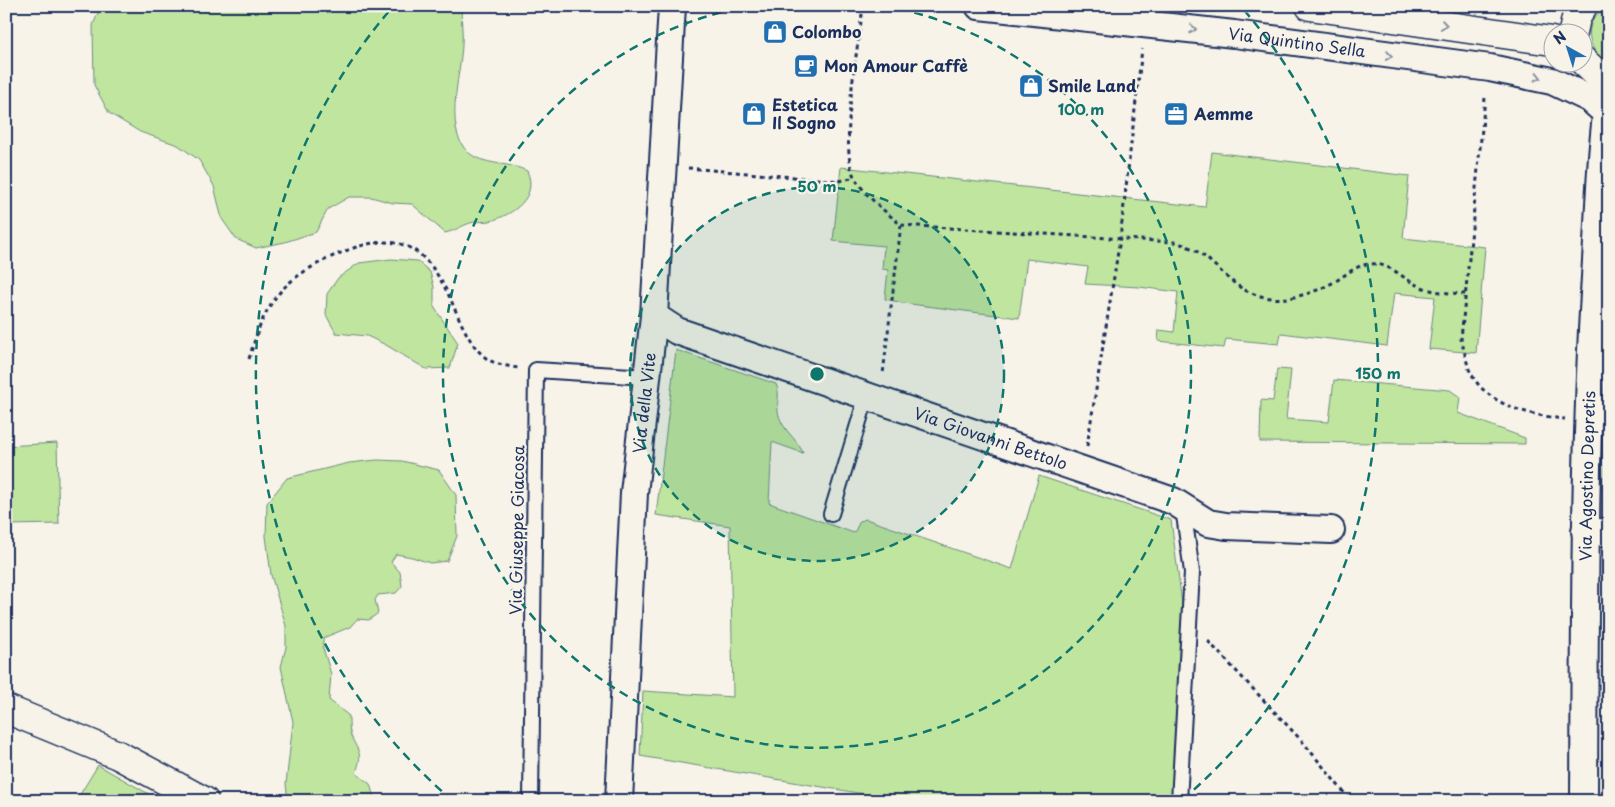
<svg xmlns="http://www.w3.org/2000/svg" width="1615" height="807" viewBox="0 0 1615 807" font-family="'Playpen Sans',sans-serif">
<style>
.green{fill:#c0e59f;stroke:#6e8a7e}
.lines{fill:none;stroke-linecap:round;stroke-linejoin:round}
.lane-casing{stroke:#1b2f5e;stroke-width:18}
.street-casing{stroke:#1b2f5e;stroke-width:30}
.secondary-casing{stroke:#1b2f5e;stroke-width:31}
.path{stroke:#1b2f5e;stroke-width:3;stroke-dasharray:4 4;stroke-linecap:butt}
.lane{stroke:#f7f3e8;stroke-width:14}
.street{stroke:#f7f3e8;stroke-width:26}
.secondary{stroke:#f7f3e8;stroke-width:28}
.oneway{stroke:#8991a3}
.ring{fill:none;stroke:#0f766e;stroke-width:2.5;stroke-dasharray:9 6}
.labels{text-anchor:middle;stroke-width:4.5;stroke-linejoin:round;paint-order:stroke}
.poi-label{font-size:16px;font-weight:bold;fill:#1b2f5e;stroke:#f7f3e8;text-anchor:start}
.street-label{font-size:16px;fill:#1b2f5e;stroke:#f7f3e8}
.centre{fill:#0f766e;stroke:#f7f3e8;stroke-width:2.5}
.ring-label{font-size:15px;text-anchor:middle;font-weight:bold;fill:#0f766e;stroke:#f7f3e8;stroke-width:4.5;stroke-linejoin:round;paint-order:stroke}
</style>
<rect width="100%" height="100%" fill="#f7f3e8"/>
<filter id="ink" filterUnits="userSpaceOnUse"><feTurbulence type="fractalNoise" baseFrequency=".02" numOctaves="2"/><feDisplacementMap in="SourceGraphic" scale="10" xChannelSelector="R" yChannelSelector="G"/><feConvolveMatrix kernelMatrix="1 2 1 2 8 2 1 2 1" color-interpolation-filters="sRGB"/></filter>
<g filter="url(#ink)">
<g class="green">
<path d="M101,6h360c0,13 2,26 1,39 -1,30 -22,94 13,112 16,8 36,6 52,14 12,26 -14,44 -37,50 -7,1 -14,0 -20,2 -9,3 -15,8 -25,10l-33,-29 -19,-1 -22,-6h-22l-21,12 -12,23 -31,10 -29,6 -20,-9 -14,-20 -8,-33 -15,-26 -21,-15 -38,-13 -31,-19 -15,-28 -1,-60z"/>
<path d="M1609,7v55c-25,-10 -27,-46 0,-55z"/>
<path d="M1212,152l197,24 -6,62 82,9 -9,106 -47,-4 6,-52 -41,-4 -7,53 -106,-13 -2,11 -53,-5 -2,9 -66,-7 1,-11 15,2 4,-40 -39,-5 -54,-3 3,-17 -61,-8 -8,59 -116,-15 -18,-4 3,-29 -6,-1 2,-23 -51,-5 8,-74 364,40z"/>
<path d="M391,259l26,2 13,11 4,15v20l24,36 -8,25 -24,1 -40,-24 -19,-9 -31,-3 -10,-18 1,-21 11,-16 21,-15z"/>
<path d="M676,350l100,34c6,13 -3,23 6,39 6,11 16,18 21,30l-31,-11 -3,61 85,30 6,-12 6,-2 146,50 27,-93 132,44 14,106 -11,175h-269l-265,-45 3,-65 90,6 -3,-171 -74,-11z"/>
<path d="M1277,369l14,1 -5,49 43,3 5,-42 116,10 10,7 -2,16 67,25v6l-265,-2 1,-42 12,1z"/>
<path d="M1609,383v108l-6,-1z"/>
<path d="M57,443l2,81 -52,1 -1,-79z"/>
<path d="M377,460l25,1 37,9 17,25 1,41 -10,25 -17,2 -18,-6 -16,-3 -5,8 9,10 2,14 -6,7 -18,2 -3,5 3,13 -9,7 -12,-1 -7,8 -27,11v10l8,26 -2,26 20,16c0,7 0,15 2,20 8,18 12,16 5,37l14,11 5,17h-87l-2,-17 7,-62 -12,-55 5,-20v-21l-15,-51 -5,-39 1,-33 20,-25 62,-15z"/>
<path d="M98,765l63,36h-85z"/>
</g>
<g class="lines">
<defs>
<g id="lane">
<path d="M831,514l36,-119"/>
<path d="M531,801l5,-431 111,7"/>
<path d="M1179,801l13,-229 -9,-64"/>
</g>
<g id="street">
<path id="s1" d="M979,6l255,28 256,34 62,13 38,18 16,14"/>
<path id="s2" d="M654,316l23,15 496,170 35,22 18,3 105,4"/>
<path d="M1585,531l24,2"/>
<path id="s3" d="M619,801l15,-308 20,-177 18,-310"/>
<path id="s4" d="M1584,801c1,-175 0,-350 11,-524 4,-61 5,-124 14,-184"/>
</g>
<g id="secondary">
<path d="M1310,6l242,35"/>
<path d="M1573,32l3,-14 7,-12"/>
<path d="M1582,60l16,15 11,4"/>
<path d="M6,709l112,46 86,46"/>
</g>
</defs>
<use href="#lane" class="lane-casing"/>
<use href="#street" class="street-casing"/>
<use href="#secondary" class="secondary-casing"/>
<g class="path">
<path d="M863,6c-4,36 -25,145 -8,172 11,19 30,33 46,47l-18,149"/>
<path d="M1485,98l-24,241c3,10 5,21 8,30 16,37 60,46 96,50"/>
<path d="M688,168l152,13 14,-4"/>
<path d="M901,225l273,17c44,10 49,50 97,56 21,3 47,-7 65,-17 11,-7 20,-16 34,-17 21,-2 35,18 54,24 14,5 28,5 42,6"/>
<path d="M249,359c15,-52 27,-75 78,-100 67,-32 98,-20 127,48 8,18 16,38 32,51 10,7 21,8 32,10"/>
<path d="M1087,446l33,-207 22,-190"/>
<path d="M1208,641l94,100 49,60"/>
</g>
<use href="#lane" class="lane"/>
<use href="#street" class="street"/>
<use href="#secondary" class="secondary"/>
</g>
<defs><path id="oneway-chevron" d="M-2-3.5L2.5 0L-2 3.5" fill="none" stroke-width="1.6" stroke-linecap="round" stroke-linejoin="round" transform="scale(1.25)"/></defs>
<g class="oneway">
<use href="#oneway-chevron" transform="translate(1444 25) rotate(8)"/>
<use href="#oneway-chevron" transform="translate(1193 29) rotate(6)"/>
<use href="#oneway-chevron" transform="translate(1389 56) rotate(8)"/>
<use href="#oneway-chevron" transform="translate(1538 77) rotate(14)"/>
</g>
</g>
<circle cx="817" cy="374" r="187" fill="#0f766e" fill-opacity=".12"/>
<g class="ring">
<circle cx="817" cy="374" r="187"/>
<path d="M885 6A374 374 0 1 1 749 6"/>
<path d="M453 801A561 561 0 0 1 390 10M1244 10A561 561 0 0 1 1181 801"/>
</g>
<defs>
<symbol id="shop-square" viewBox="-11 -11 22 22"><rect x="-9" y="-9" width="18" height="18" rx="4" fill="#1f6fb2" stroke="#f7f3e8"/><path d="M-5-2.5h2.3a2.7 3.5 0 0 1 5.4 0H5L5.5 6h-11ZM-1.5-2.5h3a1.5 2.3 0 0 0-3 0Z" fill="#fff"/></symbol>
<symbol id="cafe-square" viewBox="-11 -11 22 22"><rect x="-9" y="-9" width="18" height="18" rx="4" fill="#1f6fb2" stroke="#f7f3e8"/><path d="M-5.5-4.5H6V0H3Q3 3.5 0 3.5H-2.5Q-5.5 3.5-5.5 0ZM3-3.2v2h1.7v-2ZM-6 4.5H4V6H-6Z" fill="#fff"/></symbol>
<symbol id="office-square" viewBox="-11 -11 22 22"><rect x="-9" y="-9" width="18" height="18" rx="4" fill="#1f6fb2" stroke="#f7f3e8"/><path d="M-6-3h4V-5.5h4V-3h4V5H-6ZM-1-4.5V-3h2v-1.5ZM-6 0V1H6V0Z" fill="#fff"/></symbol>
</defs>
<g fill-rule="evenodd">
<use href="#shop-square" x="761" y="18" width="28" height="28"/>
<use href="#cafe-square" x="792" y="52" width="28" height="28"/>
<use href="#shop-square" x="1017" y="72" width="28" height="28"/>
<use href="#shop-square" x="740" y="100" width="28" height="28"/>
<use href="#office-square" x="1162" y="100" width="28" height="28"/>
</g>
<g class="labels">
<g class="poi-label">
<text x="792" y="38">Colombo</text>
<text x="824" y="72">Mon Amour Caffè</text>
<text x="1048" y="92">Smile Land</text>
<text x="772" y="111">Estetica<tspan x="772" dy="18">Il Sogno</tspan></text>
<text x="1194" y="120">Aemme</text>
</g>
<g class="street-label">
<text dy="6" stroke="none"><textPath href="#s1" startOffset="320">Via Quintino Sella</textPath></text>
<text dy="6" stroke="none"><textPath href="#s3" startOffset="399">Via della Vite</textPath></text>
<text dy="6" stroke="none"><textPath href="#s2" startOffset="359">Via Giovanni Bettolo</textPath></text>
<text dy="6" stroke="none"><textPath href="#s4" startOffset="325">Via Agostino Depretis</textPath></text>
<text transform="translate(517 530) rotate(-89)" y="6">Via Giuseppe Giacosa</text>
</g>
</g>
<circle cx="817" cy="374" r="8" class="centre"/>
<g class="ring-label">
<text x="1081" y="115">100 m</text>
<text x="817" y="192">50 m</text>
<text x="1378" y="379">150 m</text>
</g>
<rect width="1615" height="807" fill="none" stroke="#f7f3e8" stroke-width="25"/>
<rect x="12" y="12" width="1590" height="782" fill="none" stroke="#1b2f5e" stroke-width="2" filter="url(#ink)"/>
<g transform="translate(1568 48) rotate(321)"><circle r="24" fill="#f7f3e8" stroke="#9fa5b1"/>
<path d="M0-4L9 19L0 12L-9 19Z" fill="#1f6fb2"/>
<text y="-8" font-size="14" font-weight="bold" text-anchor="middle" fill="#1b2f5e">N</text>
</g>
</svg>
